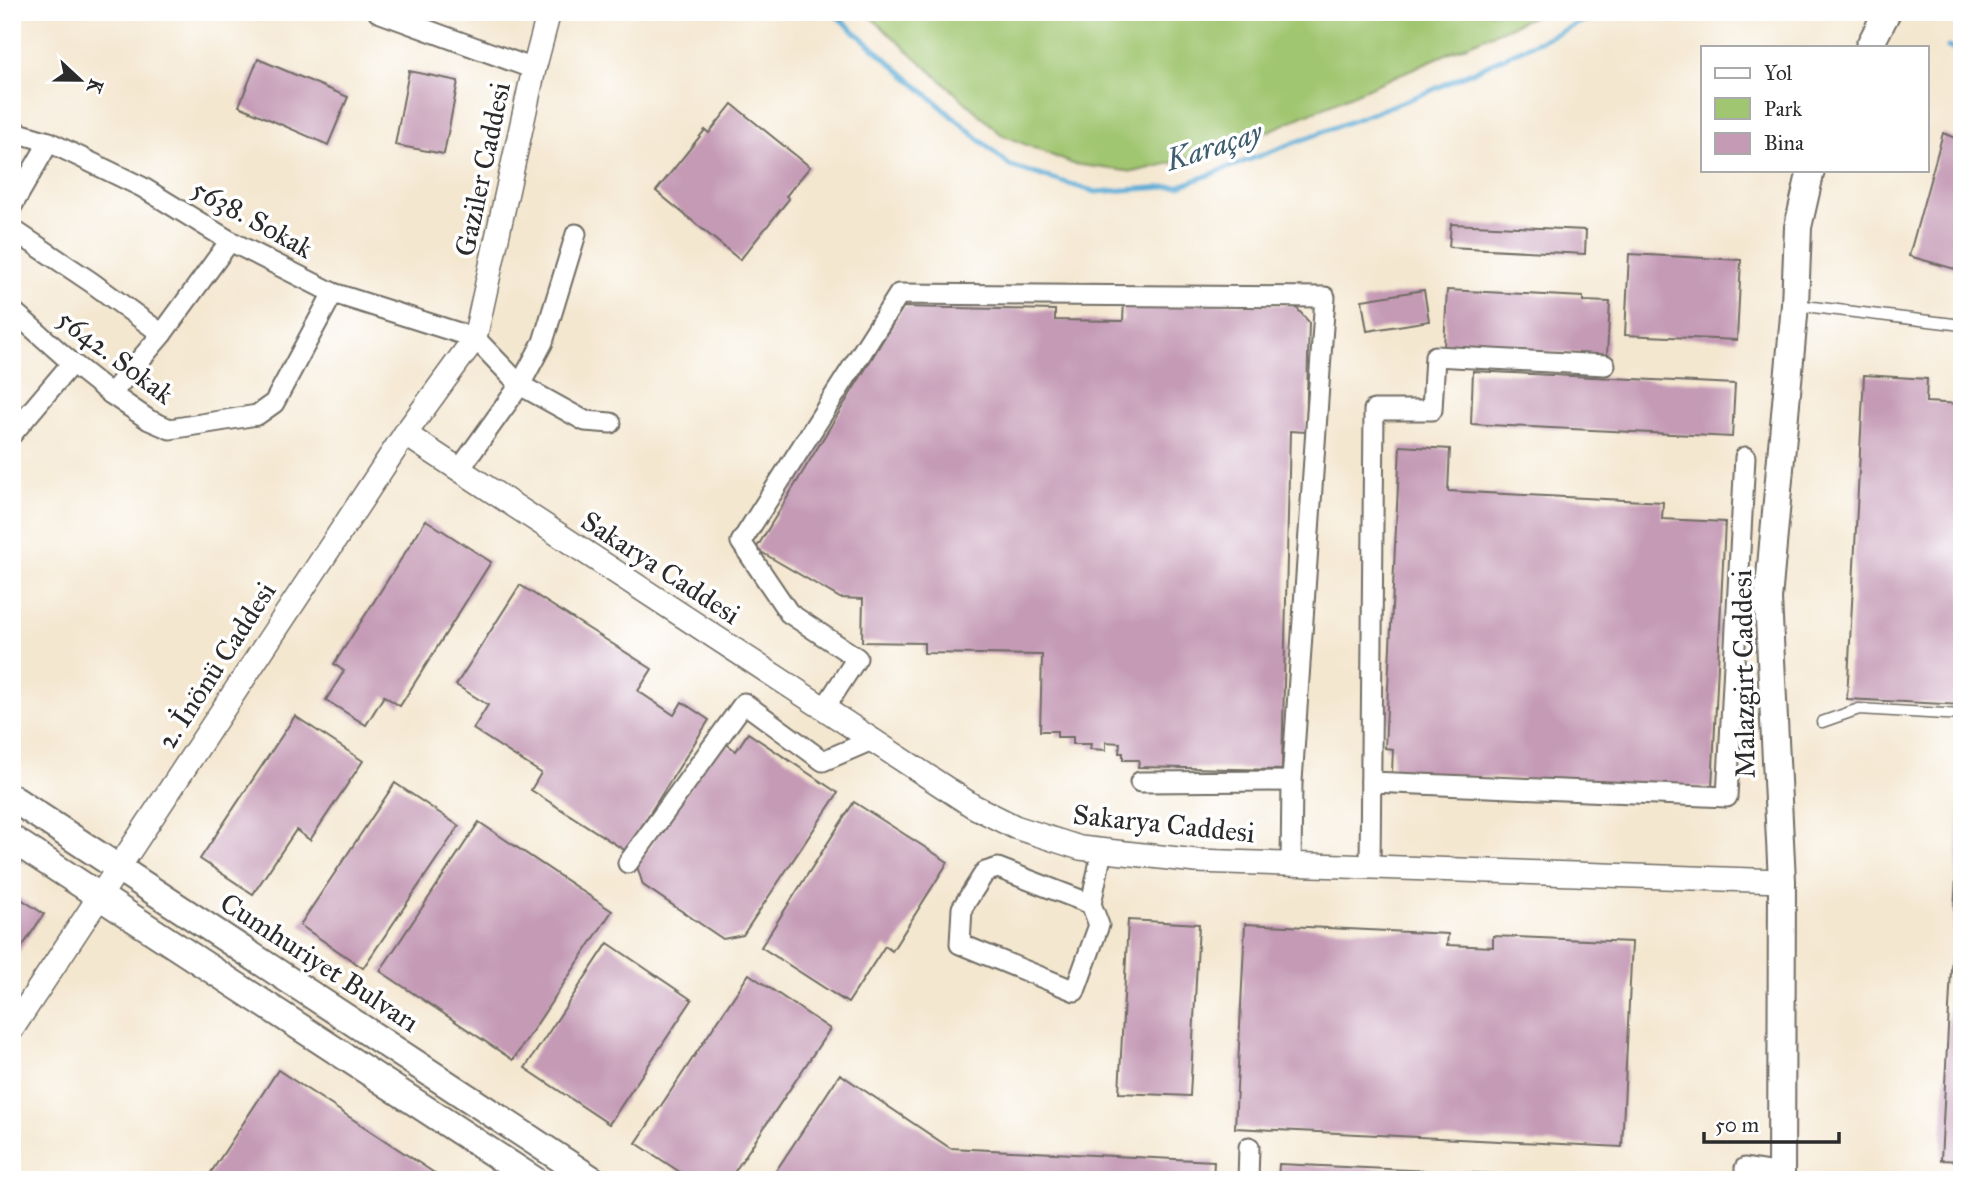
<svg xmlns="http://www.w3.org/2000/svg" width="1974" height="1192" viewBox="0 0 1974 1192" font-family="'IM FELL Great Primer',serif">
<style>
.green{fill:#a1c671;stroke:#66784e;stroke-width:2}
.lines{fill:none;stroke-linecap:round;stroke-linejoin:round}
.stream{stroke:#5aaad4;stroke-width:5}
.building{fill:#c49ab5}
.service-casing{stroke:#716d65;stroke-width:13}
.minor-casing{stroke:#716d65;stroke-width:23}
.tertiary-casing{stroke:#716d65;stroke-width:26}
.secondary-casing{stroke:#716d65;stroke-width:30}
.service{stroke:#fff;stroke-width:10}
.minor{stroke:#fff;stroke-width:19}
.tertiary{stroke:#fff;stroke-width:23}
.secondary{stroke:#fff;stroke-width:26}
.labels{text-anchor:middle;stroke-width:7;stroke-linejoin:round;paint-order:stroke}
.street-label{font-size:28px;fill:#2b2b2b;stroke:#fff}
.water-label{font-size:30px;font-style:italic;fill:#3e5e6f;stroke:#fff}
</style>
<rect width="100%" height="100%" fill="#fff"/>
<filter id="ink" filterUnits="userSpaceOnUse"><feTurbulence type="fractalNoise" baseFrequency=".0143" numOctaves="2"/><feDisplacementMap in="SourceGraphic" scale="14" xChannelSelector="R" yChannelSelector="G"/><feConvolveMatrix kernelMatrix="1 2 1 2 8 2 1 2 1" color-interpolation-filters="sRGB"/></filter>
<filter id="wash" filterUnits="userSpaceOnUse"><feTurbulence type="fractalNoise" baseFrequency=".00686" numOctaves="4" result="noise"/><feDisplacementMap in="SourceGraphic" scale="28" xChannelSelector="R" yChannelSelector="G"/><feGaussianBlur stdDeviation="1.57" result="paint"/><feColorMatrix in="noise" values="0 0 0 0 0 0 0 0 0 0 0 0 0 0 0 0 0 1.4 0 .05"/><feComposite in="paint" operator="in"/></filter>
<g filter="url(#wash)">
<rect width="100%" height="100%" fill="#f4e7d0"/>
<path class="green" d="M865,12h678l-318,138 -91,22 -61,-8 -71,-29z"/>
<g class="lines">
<g class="stream">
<path d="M832,12l178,154 86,26 84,-6 248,-94 175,-80"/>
<path d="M1948,47l14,6"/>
</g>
</g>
<g id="blocks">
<g class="building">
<path d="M258,59l90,38 -20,48 -89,-39z"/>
<path d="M409,71l49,10 -14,73 -49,-9z"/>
<path d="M732,104l78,63 -24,29 3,3 -49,61 -84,-69 49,-61 4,3z"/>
<path d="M1943,133l19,8v130l-53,-15z"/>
<path d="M1451,224l135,6 -1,24 -136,-7z"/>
<path d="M1629,254l112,6 -4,80 -112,-5z"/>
<path d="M1424,290l5,31 -62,10 -5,-31z"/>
<path d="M1447,290l136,7v4l27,1 -3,53 -163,-8z"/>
<path d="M1124,301l170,4 15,17 -3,110 -16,-1 -8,339 -144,-3 1,-7h-16v-7h-4l1,-10 -14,-1v8l-16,-1 1,-5h-18v-7h-16v-6h-17l2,-76 -118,-2v-10l-62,-1 1,-43 -23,-1 -84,-49 147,-242 152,3v10l68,1z"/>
<path d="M1473,371l262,13 -3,53 -261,-13z"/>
<path d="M1864,375l63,4 -1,23 36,2v301l-115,-6z"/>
<path d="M1400,446l50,3 -2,42 215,11 -1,17 63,3 -13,266 -320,-15 1,-24 -8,-1z"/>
<path d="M426,520l65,42 -91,144 -16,-10 -18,29 -40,-25 18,-29 -10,-7z"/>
<path d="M520,585l132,84 -14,22 36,24 8,-13 27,18 -83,131 -95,-61 10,-17 -68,-44 15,-24 -32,-20z"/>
<path d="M295,716l68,45 -53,79 -14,-10 -43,64 -53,-35z"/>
<path d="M748,733l90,60 -95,142 -20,4 -80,-54 -6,-19 84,-126 15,11z"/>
<path d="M395,783l64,43 -96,142 -63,-43z"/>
<path d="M1960,801h2v360l-21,-1z"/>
<path d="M854,802l94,60 -56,89 -7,-5 -37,57 -87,-56z"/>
<path d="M479,822l133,89 -99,149 -133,-89z"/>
<path d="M12,893l32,21 -32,48z"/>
<path d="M1128,920l71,4 -9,172 -71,-3z"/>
<path d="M1245,924l203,10 -1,11 46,2v-11l139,6 -10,205 -387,-19z"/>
<path d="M608,943l84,57 -83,124 -84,-56z"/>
<path d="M749,974l81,55 -101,151h-37l-56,-37z"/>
<path d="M278,1070l167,110h-239z"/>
<path d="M840,1074l110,74 264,13 -1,19h-443z"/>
<path d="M1279,1164l258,12v4h-259z"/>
</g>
</g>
</g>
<g filter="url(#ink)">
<use href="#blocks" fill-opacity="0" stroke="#716d65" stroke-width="2"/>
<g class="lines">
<defs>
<g id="service">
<path d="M1796,305l166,20"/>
<path d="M1822,722l37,-13 103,6"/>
</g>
<g id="minor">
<path d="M378,12l156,57"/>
<path d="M12,131l37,11 93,45 88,54 103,52 142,45 45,47 65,36 26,2"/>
<path d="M12,206l37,-64"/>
<path d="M12,229l79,53 71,52"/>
<path d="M12,310l60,53 39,31 38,26 21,9 87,-14 17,-12 59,-110"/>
<path d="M111,394l51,-60 68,-93"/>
<path d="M12,434l60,-71"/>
<path d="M459,470l61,-85 23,-43 33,-108"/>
<path d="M824,709l33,-51 -68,-45 -48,-71 158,-248 426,3 -33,484 -1,84"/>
<path d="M1140,782l152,-1"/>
<path d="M1371,782l356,15 18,-340"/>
<path d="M628,863l116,-160 79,58 49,-21"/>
<path d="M1370,868l4,-458h58l3,-54 170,9"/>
<path d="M1091,904l-93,-36 -13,4 -23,36 -2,36 115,47 24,-66 -8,-21 11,-53"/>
<path d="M1248,1180l1,-33"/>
<path d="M1745,1180v-12l36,6"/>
</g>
<g id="tertiary">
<path d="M405,434l568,372 42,21 65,21 116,13 586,20"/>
<path d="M12,1029l393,-595 70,-96 59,-269 15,-57"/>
</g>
<g id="secondary">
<path d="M1869,47l18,-35"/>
<path d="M12,798l581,382"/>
<path d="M12,839l522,341"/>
<path d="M1781,1180l1,-299 -14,-282 27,-294 3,-78 13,-57"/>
</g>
</defs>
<use href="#service" class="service-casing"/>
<use href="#minor" class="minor-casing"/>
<use href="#tertiary" class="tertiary-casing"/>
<use href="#secondary" class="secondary-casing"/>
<use href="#service" class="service"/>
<use href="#minor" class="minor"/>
<use href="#tertiary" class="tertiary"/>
<use href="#secondary" class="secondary"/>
</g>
</g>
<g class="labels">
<g class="street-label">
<text transform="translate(482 169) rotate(-78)" y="10">Gaziler Caddesi</text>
<text transform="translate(253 218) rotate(29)" y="10">5638. Sokak</text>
<text transform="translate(116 356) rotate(37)" y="10">5642. Sokak</text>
<text transform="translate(661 567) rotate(33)" y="10">Sakarya Caddesi</text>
<text transform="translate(216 665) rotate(-57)" y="10">2. İnönü Caddesi</text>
<text transform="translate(1743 674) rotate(-91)" y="10">Malazgirt Caddesi</text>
<text transform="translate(1164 823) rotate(6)" y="10">Sakarya Caddesi</text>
<text transform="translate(320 962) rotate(33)" y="10">Cumhuriyet Bulvarı</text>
</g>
<g class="water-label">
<text transform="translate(1214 146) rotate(-18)" y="10">Karaçay</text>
</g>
</g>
<rect width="1974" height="1192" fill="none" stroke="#fff" stroke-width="42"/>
<rect x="1701" y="46" width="228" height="126" fill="#ffffff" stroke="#aaaaaa" stroke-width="2"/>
<rect x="1715" y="68" width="35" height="10" fill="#ffffff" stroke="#aaaaaa" stroke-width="2"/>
<text x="1764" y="80" font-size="21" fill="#2b2b2b">Yol</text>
<rect x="1715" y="98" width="35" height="21" fill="#a1c671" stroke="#aaaaaa" stroke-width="2"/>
<text x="1764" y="116" font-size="21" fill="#2b2b2b">Park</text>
<rect x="1715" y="133" width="35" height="21" fill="#c49ab5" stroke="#aaaaaa" stroke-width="2"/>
<text x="1764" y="150" font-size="21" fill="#2b2b2b">Bina</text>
<g transform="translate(80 80) rotate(112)" stroke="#ffffff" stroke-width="5" paint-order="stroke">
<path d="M0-5L12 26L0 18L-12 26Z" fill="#2b2b2b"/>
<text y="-10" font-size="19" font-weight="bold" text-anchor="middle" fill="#2b2b2b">K</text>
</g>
<path d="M1704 1132v10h135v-10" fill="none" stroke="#2b2b2b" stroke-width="3.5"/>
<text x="1715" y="1132" font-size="21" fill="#2b2b2b" stroke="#ffffff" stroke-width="5" paint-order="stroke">50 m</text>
</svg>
